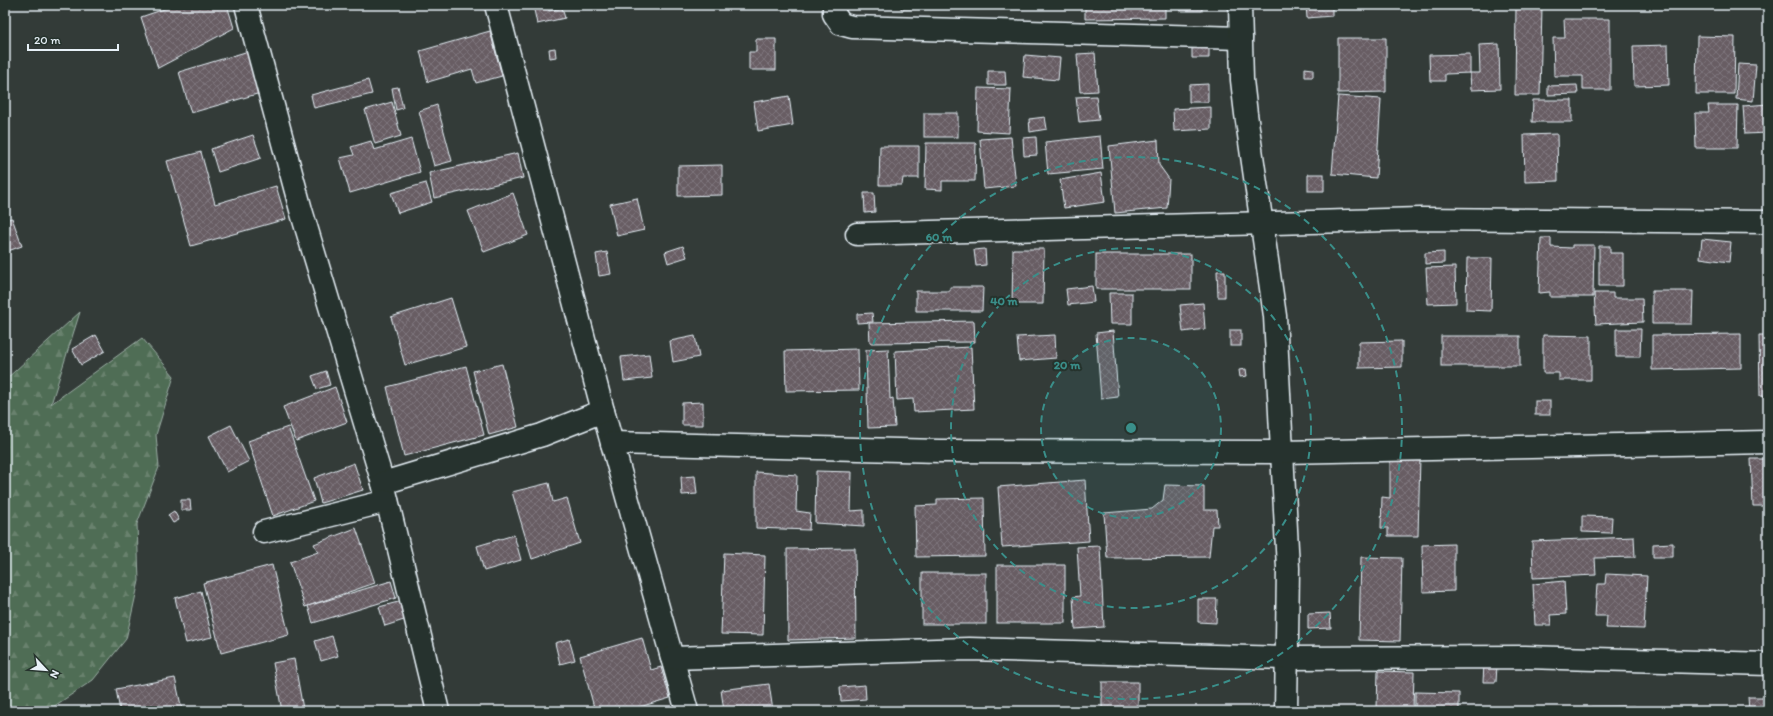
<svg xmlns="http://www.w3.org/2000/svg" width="1773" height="716" viewBox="0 0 1773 716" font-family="Itim,sans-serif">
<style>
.forest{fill:url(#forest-firs);stroke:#9cafa6}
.building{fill:url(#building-cross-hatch);stroke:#e8f1f8}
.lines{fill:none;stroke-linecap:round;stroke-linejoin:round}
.minor-casing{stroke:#e8f1f8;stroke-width:25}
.minor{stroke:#26332d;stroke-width:22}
.ring{fill:none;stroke:#3a8f8a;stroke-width:2;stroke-dasharray:7 5}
.centre{fill:#3a8f8a;stroke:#26332d;stroke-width:2}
.ring-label{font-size:12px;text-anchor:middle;font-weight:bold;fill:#3a8f8a;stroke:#26332d;stroke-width:4;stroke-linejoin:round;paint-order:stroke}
</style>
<defs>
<pattern id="forest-firs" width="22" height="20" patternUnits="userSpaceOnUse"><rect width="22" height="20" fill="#506d55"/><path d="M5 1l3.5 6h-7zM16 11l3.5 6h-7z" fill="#69826e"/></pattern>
<pattern id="building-cross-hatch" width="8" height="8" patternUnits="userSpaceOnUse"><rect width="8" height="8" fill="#675d64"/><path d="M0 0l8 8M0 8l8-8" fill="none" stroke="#7d757b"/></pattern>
</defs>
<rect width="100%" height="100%" fill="#333b38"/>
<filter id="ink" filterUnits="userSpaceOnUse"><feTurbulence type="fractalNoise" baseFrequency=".025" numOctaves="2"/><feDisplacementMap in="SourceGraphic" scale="8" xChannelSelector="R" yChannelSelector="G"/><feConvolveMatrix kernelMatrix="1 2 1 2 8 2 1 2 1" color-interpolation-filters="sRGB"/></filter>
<g filter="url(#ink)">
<path class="forest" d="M80,312l-29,92 91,-66 32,38 -18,59 3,32 -22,57 2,57 -13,58 -33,41 -46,31h-42v-331z"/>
<g class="building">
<path d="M176,5h51l7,23 -76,40 -17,-51z"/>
<path d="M533,5h15l1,6 13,-3 3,10 -28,6z"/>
<path d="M901,5h40v3l-40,1z"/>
<path d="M1085,5h80v13l-80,1z"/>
<rect x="1180" y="5" width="22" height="6"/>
<path d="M1306,5h32v3h-6v8l-25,2z"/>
<path d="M1516,5l26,1 -2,89h-25z"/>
<path d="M1564,19h46v71h-27v-14h-29l-1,-38h12z"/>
<path d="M490,31l12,45 -26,7 -4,-14 -44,13 -8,-31z"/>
<path d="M1697,36l38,1 -1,57h-38z"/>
<path d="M1338,38h48v54l-48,1z"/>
<path d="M756,39h20v31h-27v-18h7z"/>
<path d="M1499,44l1,45 -29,1 -1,-17h10l-1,-28z"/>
<path d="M1668,45l1,40 -35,1 -1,-40z"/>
<path d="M1209,46v12h-17v-11z"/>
<path d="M555,48l1,9 -6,1 -1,-9z"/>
<path d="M252,50l12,42 -73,21 -12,-41z"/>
<path d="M1095,53l3,38 -18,1 -3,-38z"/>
<path d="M1470,54v19l-25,1v7h-15l-1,-26z"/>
<path d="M1025,55l35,3 -2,22 -35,-3z"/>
<path d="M1738,64l18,1 -3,36 -17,-2z"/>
<path d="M1305,68l8,1v8h-8z"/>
<path d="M988,71h17l1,14h-18z"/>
<path d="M368,80l4,14 -58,14 -3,-13z"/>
<path d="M1208,84v18h-19v-17z"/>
<path d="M1577,85l1,9 -30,1v-9z"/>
<path d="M398,87l5,21 -7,2 -4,-22z"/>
<path d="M978,88l33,1 -2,44 -32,-2z"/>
<path d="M789,96l4,29 -35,6 -4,-29z"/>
<path d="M1096,96l3,24 -20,2 -3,-25z"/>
<path d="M1338,96l43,3 -5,79 -44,-4z"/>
<path d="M1533,100h39v22h-40z"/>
<path d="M392,102l9,34 -26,8 -10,-34z"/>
<path d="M1768,104v29l-23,1 -2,-28z"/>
<path d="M437,105l15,56 -18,5 -15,-55z"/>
<path d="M1708,105h30l-1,43h-41l-1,-35h14z"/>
<path d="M1211,107v22l-37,2 -1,-22z"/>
<rect x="924" y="113" width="34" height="24"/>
<path d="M1045,117l2,12 -17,3 -1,-13z"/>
<path d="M1557,134l1,47 -33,1 -1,-47z"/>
<path d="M253,135l8,23 -43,14 -7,-23z"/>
<path d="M1100,136l3,33 -55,5 -3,-32z"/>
<path d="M1011,137l5,49 -32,3 -4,-50z"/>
<path d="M1036,137l1,18 -13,1 -1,-18z"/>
<path d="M411,139l9,33 -70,21 -10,-35 14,-3 -3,-8 20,-6 3,9z"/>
<path d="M1158,140l1,25 10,14 -2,29 -52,5 -6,-67z"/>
<path d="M926,143h50l-1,38h-33v9l-17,-1z"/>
<path d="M880,146h39v32h-16l-1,7h-23z"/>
<path d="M201,152l14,52 61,-18 10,33 -95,27 -24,-85z"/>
<path d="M518,153l5,25 -89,20 -5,-25z"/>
<path d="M722,165v30l-44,1v-30z"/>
<path d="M1101,173l4,29 -41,6 -4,-28z"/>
<rect x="1308" y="174" width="16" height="17"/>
<path d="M426,183l6,19 -34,11 -7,-20z"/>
<path d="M513,193l15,42 -44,17 -16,-41z"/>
<path d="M864,193h10l1,19 -10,1z"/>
<path d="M637,198l7,32 -27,6 -7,-32z"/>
<path d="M12,218l10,28 -17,6v-32z"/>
<path d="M1541,238h10v9l21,1v-3h22l-1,52h-43v-5l-11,1z"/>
<path d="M1702,239l29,3 -2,20 -29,-4z"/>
<path d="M683,246l4,11 -19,6 -3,-11z"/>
<path d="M1599,246h11v7h13v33h-24z"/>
<path d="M985,249l1,16 -10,1 -2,-16z"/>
<path d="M1013,249h31l-1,55h-31z"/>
<path d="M607,252l4,22 -12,2 -3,-22z"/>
<path d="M1444,252v11l-19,1v-11z"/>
<rect x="1096" y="254" width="95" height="35"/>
<path d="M1467,258h25l-1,53 -25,-1z"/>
<path d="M1455,267l1,36 -28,1 -2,-36z"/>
<path d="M1217,271h8v26h-7z"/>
<path d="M1092,286l2,16 -26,3 -2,-16z"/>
<path d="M950,287h33l-1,24h-66v-20h34z"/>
<path d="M1652,291h41l-1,33h-40z"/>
<path d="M1109,293h23v31h-22z"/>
<path d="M1594,293h19v5h29l1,24 -47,2z"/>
<path d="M451,298l15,49 -61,18 -14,-48z"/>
<path d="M1203,303l2,26 -22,3 -3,-27z"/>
<path d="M872,313l1,9 -16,1v-9z"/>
<path d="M974,321l1,21 -105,1 -1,-20z"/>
<path d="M1616,329h25l-1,28h-24z"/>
<rect x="1230" y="330" width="11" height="16"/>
<path d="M1113,331l5,66 -17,2 -5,-66z"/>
<path d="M1741,334v34l-89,2v-35z"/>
<path d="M96,335l9,16 -24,14 -9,-16z"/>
<path d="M1055,335l1,23 -37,3 -2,-24z"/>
<path d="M1543,335l48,1v44h-32v-7h-16z"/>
<path d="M1759,335h9v61h-8z"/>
<path d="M695,336l4,21 -26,5 -3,-21z"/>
<rect x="1441" y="336" width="79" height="30"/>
<path d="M1402,341v26l-43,1v-26z"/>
<path d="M971,347l3,62 -60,3 -1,-13 -16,1 -2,-49z"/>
<path d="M858,349l1,41 -73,1 -1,-40z"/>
<path d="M888,349l2,50 3,-1 2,29 -27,1 -2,-78z"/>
<path d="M649,354l3,24 -28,3 -3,-24z"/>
<path d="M502,364l16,63 -29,8 -16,-64z"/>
<path d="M466,366l18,69 -80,21 -17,-69z"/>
<path d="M1246,369l1,7 -7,1 -1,-7z"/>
<path d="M326,371l4,14 -13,4 -5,-13z"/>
<path d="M335,387l12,35 -51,19 -13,-34z"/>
<rect x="1535" y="401" width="15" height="14"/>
<path d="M703,402v23h-21v-22z"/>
<path d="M231,425l18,36 -22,11 -18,-36z"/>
<path d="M288,427l26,74 -41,15 -25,-75z"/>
<path d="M1390,457h30l-2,79h-30v-8h-7l1,-31 8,1z"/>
<path d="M1751,459h17v47h-15z"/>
<path d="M354,463l9,27 -42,13 -7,-25z"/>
<path d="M816,471l36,1 -1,39 13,-1v16l-49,-3z"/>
<path d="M756,472l41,3 -1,36 14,2 -1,17 -53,-2z"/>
<path d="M695,476l2,18 -15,1 -1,-18z"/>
<path d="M1085,480l4,61 -87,6 -4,-60z"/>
<path d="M549,483l4,19 14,-4 13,45 -48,16 -20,-67z"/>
<path d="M1165,485l39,1v24h13l1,16h-6l-3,31 -102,1 -3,-45 48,-4 11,-9z"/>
<path d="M984,498l1,58 -69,1 -1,-51 22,-1v-6z"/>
<path d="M181,500h9l1,10h-10z"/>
<path d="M174,511l5,9 -6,3 -5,-8z"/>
<path d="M1582,516l30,1 -1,16 -29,-1z"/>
<path d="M356,528l19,55 -70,24 -15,-45 28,-10 -4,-8z"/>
<path d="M514,535l7,25 -37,11 -7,-25z"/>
<path d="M1634,537l1,20 -40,1 1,17 -63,3 -1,-37z"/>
<path d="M1673,543v14h-20v-13z"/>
<path d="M1454,544v47l-31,1 -1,-47z"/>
<path d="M1100,546l4,81 -29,2 -2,-32 7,-1 -3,-49z"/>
<path d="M855,548l1,90 -68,2 -1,-91z"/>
<path d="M724,553l41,2 -2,80 -42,-1z"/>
<path d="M1361,557l41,1 -2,83 -41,-1z"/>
<path d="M272,565l17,70 -68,18 -18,-70z"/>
<rect x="997" y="565" width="68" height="58"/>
<rect x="922" y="573" width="64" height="51"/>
<path d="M1606,574l41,2 -3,53 -38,-1 1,-12h-12l2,-32h8z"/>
<path d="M391,581l5,17 -83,25 -5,-17z"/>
<path d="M1564,581l2,33 -16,1 1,10h-16l-2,-41z"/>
<path d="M201,591l11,46 -26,6 -11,-45z"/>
<path d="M1198,599h19l-1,24 -18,-1z"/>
<path d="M402,601l5,18 -22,7 -6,-19z"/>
<path d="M1330,613l1,15 -23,1v-15z"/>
<path d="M332,636l6,20 -17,5 -6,-20z"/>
<path d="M642,638l9,32 10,-3 9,31 -44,13h-31l-15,-55z"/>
<path d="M569,639l6,21 -15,4 -5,-21z"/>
<path d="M294,659l9,50 -21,2 -9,-48z"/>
<path d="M1484,664l13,1 -1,17h-13z"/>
<path d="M1378,671l36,1 -1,37 -36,-1z"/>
<path d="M175,678l7,32 -62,1 -4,-22z"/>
<rect x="1102" y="682" width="36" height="29"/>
<path d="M769,684l4,27h-35v-1l-14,1 -3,-21z"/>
<path d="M865,685l1,14 -25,2 -1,-14z"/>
<path d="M1415,692l44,1v18h-44z"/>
<path d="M1748,697h20v14h-19z"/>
<path d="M1635,706v5h-44v-4z"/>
<path d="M1645,707l27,1v3h-27z"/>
</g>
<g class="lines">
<defs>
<g id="minor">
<path d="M246,5l55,205 82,273 55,228"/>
<path d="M496,5l107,406 84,300"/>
<path d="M834,5v9l7,10 11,3 389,11"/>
<path d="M1240,5l2,75 4,34 29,202 13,252 -2,143"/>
<path d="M857,234l564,-15 347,3"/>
<path d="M612,443l328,8 342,1 486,-10"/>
<path d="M383,483l159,-48 61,-24"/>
<path d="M264,532l123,-31"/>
<path d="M672,658l297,-9 317,9 239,-1 243,7"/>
</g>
</defs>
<use href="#minor" class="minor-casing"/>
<use href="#minor" class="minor"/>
</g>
</g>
<circle cx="1131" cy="428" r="90" fill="#3a8f8a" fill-opacity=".12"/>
<g class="ring">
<circle cx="1131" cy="428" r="90"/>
<circle cx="1131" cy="428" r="180"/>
<circle cx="1131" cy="428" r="271"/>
</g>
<circle cx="1131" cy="428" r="6" class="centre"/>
<g class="ring-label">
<text x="939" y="241">60 m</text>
<text x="1004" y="305">40 m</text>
<text x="1067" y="369">20 m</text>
</g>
<rect width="1773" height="716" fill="none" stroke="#26332d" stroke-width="20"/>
<rect x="10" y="10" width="1753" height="696" fill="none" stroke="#e8f1f8" stroke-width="1.5" filter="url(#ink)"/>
<g transform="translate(46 670) rotate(116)" stroke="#26332d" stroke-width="3" paint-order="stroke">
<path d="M0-3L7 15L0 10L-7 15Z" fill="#e8f1f8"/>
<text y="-6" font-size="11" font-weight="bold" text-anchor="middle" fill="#e8f1f8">N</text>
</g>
<path d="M28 44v6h90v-6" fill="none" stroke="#e8f1f8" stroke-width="2"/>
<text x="34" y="44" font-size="12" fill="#e8f1f8" stroke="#26332d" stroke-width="3" paint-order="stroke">20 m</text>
</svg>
